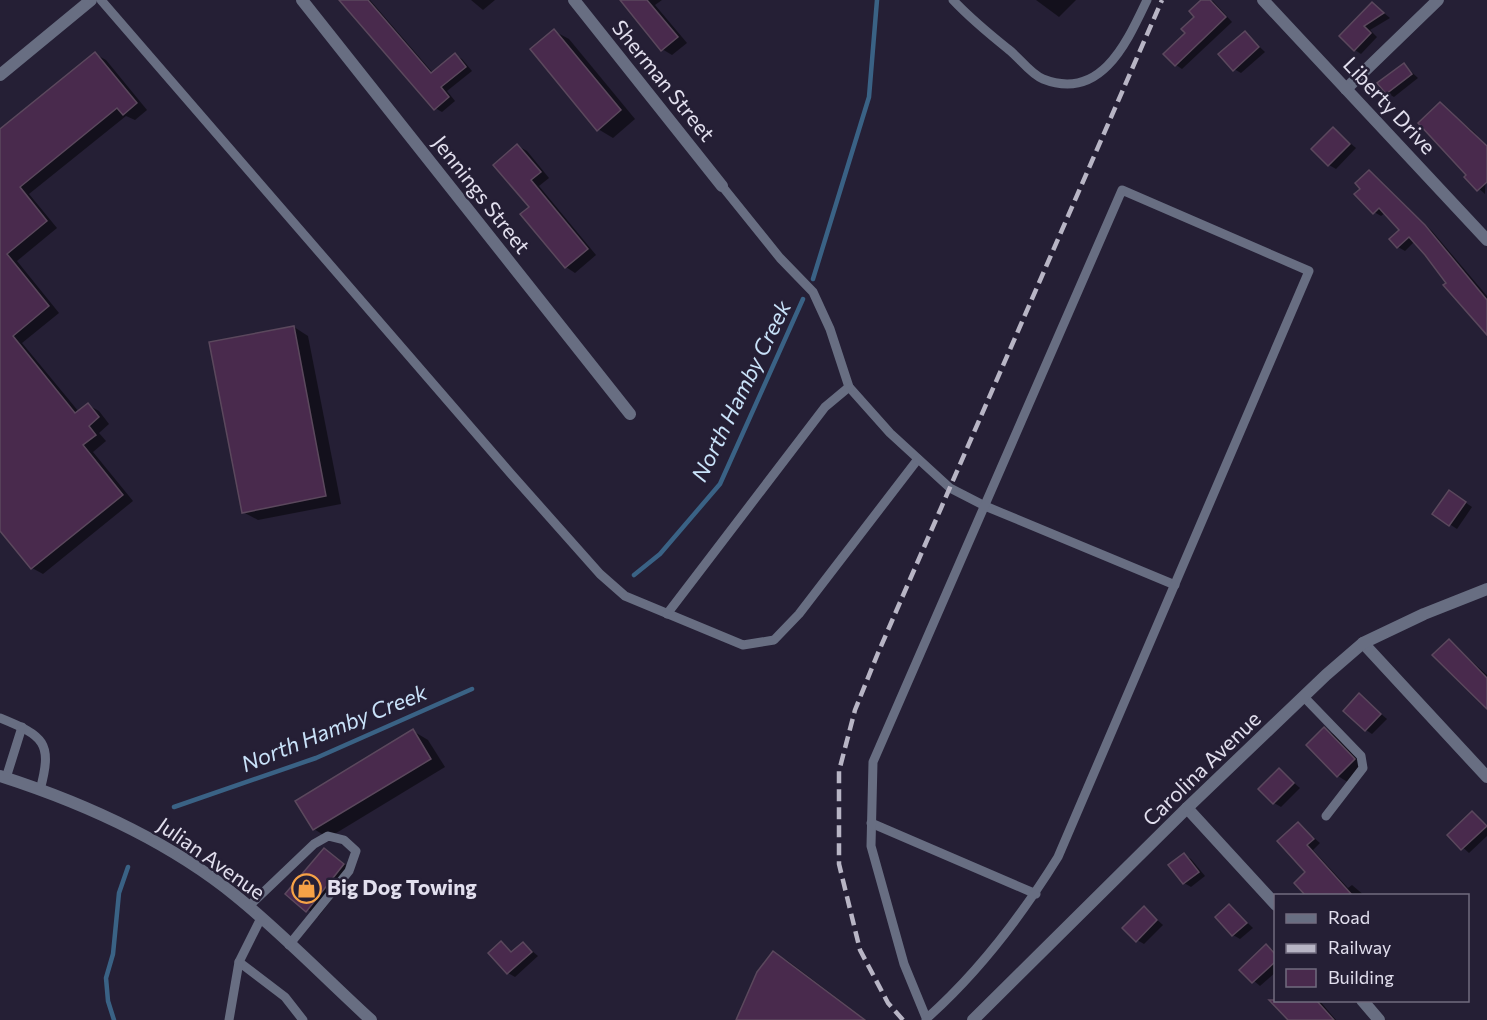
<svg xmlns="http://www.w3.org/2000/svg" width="1487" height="1020" viewBox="0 0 1487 1020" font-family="Commissioner,sans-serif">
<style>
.shadow{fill:#0007}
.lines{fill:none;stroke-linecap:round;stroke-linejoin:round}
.stream{stroke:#3a6285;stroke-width:4.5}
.building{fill:#492a4d;stroke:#5b485d;stroke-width:1.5}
.service{stroke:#686e82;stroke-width:9}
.minor{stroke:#686e82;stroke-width:12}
.tertiary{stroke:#686e82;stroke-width:12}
.rail{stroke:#b8b5c5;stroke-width:4.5;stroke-dasharray:12 6;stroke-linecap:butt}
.labels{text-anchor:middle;stroke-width:5;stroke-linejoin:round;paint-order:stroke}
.street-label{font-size:21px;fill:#e2dfee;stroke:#251f35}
.poi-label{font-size:21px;font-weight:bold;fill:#e2dfee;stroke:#251f35;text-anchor:start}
.water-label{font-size:22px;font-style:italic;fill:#c9e2f9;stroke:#251f35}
</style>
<rect width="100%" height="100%" fill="#251f35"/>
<g class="shadow">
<path d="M348,0h22l63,73 22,-18 7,4 10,12 -25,20 8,10 -13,11 -7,-4z"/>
<path d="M471,0h24l-12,10z"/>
<path d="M622,0h40l-7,5 32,38 -15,12 -10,-6z"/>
<path d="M1036,0h40l-17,17z"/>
<path d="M1203,0l10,1 19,21 -50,47 -6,-4z"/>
<path d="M1373,4l17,14 -20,12 7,7 -16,17 -6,-4z"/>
<path d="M554,31l15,8 66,80 -22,19 -15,-9z"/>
<path d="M1245,33l20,19 -24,21 -7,-4z"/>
<path d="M95,54l11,6 41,50 -12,10 -9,-4 -97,78 28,34 -40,33 42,52 -37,30 57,69 9,-7 11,6 10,13 -10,9 7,8 -13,11 40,49 -90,73 -11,-6 -32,-40v-397z"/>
<path d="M1404,65l14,13 -24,19 -7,-4z"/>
<path d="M1440,104l34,28 13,16 -2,46 -19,-17 2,-2z"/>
<path d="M1333,129l23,19 -20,21 -7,-4z"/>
<path d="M518,146l9,5 22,27 -10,8 57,69 -21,18 -9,-6 -35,-60z"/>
<path d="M1369,172l63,59 55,65v37l-73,-91 -9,9 -7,-4 3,-17 -16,-17 -4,3 -7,-4 -12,-23z"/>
<path d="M294,327l14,9 33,168 -83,16 -15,-8z"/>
<path d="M1456,496l16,11 -15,22 -23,-15z"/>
<path d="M1449,641l38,34v32z"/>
<path d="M1359,695l28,24 -15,15 -6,-4z"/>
<path d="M1324,729l11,6 30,32 -16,16 -11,-7 -30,-31z"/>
<path d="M413,731l15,9 17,27 -117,71 -14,-9z"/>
<path d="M1279,770l21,18 -19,19 -7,-4z"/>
<path d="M1472,813l15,12v11l-18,17 -20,-18z"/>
<path d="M1298,824l22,19 -7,7 35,38 4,-3 13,11h-57l-1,-24z"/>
<path d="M325,849l29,22 -36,46 -31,-23z"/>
<path d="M1184,855l7,4 14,17 -14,11 -7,-4 -14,-17z"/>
<path d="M1230,906l23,22 -13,11 -7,-4z"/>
<path d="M1144,908l19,17 -19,19 -7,-4z"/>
<path d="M501,943l12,10 11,-9 14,12 -23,21 -7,-4z"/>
<path d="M1267,946l9,6v20l-16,14 -19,-16z"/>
<path d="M774,953l14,8 78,59h-128z"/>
<path d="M1280,1000h39l17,20h-47z"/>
</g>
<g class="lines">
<g class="stream">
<path d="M813,279l56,-182 8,-97"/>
<path d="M634,575l26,-21 60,-70 83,-185"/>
<path d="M174,807l142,-49 156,-69"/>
<path d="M114,1020l-6,-19 -2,-23 7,-24 6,-61 9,-26"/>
</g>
</g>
<g class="building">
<path d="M339,0h29l63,73 24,-20 11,14 -25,20 8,10 -15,13z"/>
<path d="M620,0h27l31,37 -17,14z"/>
<path d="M1201,0h9l16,17 -51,49 -12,-12 22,-21 -4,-4 13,-12 -5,-6z"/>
<path d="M1372,2l12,11 -20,13 7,7 -17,18 -15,-15z"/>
<path d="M554,29l67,81 -24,21 -67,-82z"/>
<path d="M1245,31l14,16 -26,24 -15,-17z"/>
<path d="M95,52l42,51 -14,12 -6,-7 -97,79 27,34 -40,33 42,52 -36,30 62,77 13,-10 11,14 -10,9 7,9 -13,10 40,50 -92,74 -31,-38v-402z"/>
<path d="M1404,63l8,11 -26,20 -9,-11z"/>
<path d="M1440,102l47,44v36l-10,9 -13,-14 2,-2 -48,-52z"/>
<path d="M1333,127l17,17 -22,22 -17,-17z"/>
<path d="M517,144l24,28 -10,8 57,69 -23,19 -45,-54 9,-7 -36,-42z"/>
<path d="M1369,170l56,55 62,75v35l-44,-50 3,-2 -21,-28 -16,-18 -12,11 -8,-9 10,-9 -20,-22 -6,6 -19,-20 6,-5 -5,-6z"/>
<path d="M294,326l32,170 -84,17 -33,-171z"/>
<path d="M1449,490l17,12 -17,24 -17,-12z"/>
<path d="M1449,639l38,39v31l-55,-54z"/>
<path d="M1359,693l22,21 -16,17 -22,-20z"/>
<path d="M1324,727l31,32 -18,18 -31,-32z"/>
<path d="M413,729l18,30 -118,71 -18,-29z"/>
<path d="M1279,768l15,15 -21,21 -15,-15z"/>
<path d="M1472,811l15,15 -26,24 -14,-15z"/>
<path d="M1298,822l16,17 -7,6 46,51h-47l-12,-13 11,-11 -28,-31z"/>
<path d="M324,848l20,16 -38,48 -21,-18z"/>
<path d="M1184,853l15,19 -16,12 -15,-19z"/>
<path d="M1229,904l18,19 -15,13 -17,-19z"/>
<path d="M1144,906l13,14 -21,22 -14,-14z"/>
<path d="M501,941l10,11 12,-10 9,10 -25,22 -19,-21z"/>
<path d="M1266,944l9,10v8l-23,21 -13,-13z"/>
<path d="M773,951l92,69h-129l21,-48z"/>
<path d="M1269,1000h47l18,20h-46z"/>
</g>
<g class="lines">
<g class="service">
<path d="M101,0l411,475 88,99 25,22 118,49 31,-5 25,-26 119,-155"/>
<path d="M953,0c17,18 35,33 55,49 11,8 22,25 35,30 58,23 84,-37 104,-79"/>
<path d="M722,186l58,72 33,34 17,37 19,58 41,46 60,55 35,18 190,79"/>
<path d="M667,614l158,-207 24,-20"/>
<path d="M1304,697l57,59 2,12 -37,48"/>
<path d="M0,718c44,18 53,24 40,72"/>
<path d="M6,778l16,-51"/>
<path d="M871,823l165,71"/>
<path d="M248,907l66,-63 14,-8 16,4 12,11 -7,20 -60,74"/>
<path d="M239,962l46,35 18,23"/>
<path d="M926,1019c52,-46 96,-104 132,-162l251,-586 -187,-81 -249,572 -2,84 33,118 23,56"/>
<path d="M229,1020l10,-58 22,-44"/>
</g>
<g class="minor">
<path d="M302,0l328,414"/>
<path d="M574,0l148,186"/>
<path d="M1346,89l92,-89"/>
<path d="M1363,643l124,134"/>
<path d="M1187,808l89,97"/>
<path d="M1362,1000l17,20"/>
<path d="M973,1020l214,-212 139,-133 37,-32 61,-29 63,-25"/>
</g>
<g class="tertiary">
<path d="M1263,0l224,240"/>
<path d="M0,75l91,-75"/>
<path d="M0,776c84,27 167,64 236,120 47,38 90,83 135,124"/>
</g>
<path class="rail" d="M903,1020l-15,-17 -28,-53 -21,-86v-93l16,-61 23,-57 284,-653"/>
</g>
<defs>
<symbol id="shop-ring" viewBox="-11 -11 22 22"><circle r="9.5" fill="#251f35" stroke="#f6a247" stroke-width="1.5"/><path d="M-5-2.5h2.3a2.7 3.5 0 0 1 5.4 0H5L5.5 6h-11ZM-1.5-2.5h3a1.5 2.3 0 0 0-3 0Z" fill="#f6a247"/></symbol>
</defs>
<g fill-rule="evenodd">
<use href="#shop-ring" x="290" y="872" width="33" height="33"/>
</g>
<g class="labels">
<g class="street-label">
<text transform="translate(663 81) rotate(51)" y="7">Sherman Street</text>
<text transform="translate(1389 106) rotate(47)" y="7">Liberty Drive</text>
<text transform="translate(481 195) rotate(52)" y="7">Jennings Street</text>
<text transform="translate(1202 769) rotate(-44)" y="7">Carolina Avenue</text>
<text transform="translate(211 859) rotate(35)" y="7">Julian Avenue</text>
</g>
<g class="poi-label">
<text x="327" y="895">Big Dog Towing</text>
</g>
<g class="water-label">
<text transform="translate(741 391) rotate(-64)" y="8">North Hamby Creek</text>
<text transform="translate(334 728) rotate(-22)" y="8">North Hamby Creek</text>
</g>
</g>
<rect x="1274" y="894" width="195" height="108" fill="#251f35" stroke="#716c7f" stroke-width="1.5"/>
<rect x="1286" y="914" width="30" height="9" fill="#686e82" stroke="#716c7f" stroke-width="1.5"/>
<text x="1328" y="924" font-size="18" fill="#e2dfee">Road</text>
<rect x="1286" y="944" width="30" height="9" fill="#b8b5c5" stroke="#716c7f" stroke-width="1.5"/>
<text x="1328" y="954" font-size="18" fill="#e2dfee">Railway</text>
<rect x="1286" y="969" width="30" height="18" fill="#492a4d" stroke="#716c7f" stroke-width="1.5"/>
<text x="1328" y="984" font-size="18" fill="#e2dfee">Building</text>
</svg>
